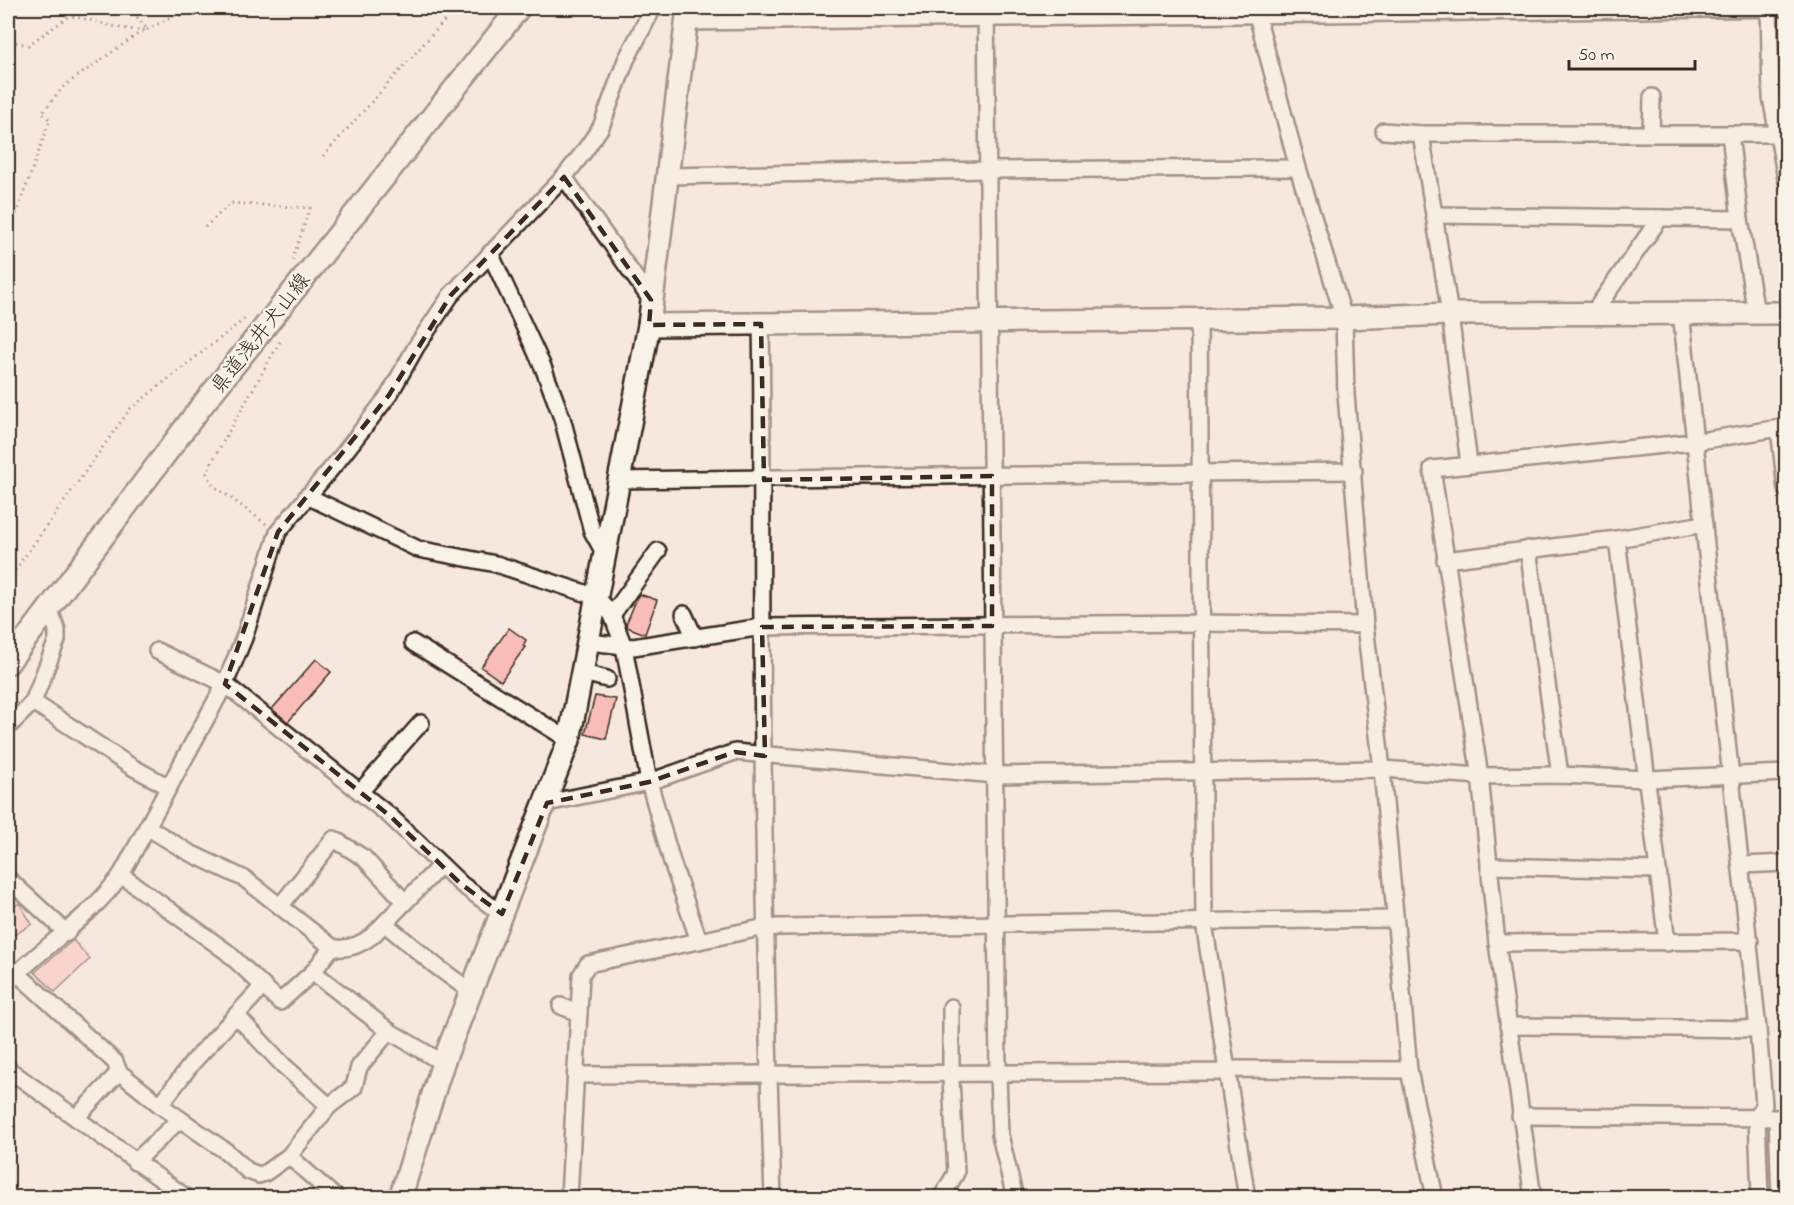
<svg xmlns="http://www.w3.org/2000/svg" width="1794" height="1205" viewBox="0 0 1794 1205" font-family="'Indie Flower','Klee One',sans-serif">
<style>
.building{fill:#f9bdb9;stroke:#3b2a1e;stroke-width:1.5}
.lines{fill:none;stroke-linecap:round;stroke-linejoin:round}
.street-casing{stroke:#3b2a1e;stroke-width:20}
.secondary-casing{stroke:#3b2a1e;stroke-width:26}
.path{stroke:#3b2a1e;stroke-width:3;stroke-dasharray:1.5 4.5;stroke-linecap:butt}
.street{stroke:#f7f3e8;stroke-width:15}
.secondary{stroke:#f7f3e8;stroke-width:21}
.marked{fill:none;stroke:#3b2a1e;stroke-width:4.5;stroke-dasharray:12 8;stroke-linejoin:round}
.labels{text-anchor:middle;stroke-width:5;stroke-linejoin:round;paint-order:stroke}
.street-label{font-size:21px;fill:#3b2a1e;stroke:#f7f3e8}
</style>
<rect width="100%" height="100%" fill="#f7e8df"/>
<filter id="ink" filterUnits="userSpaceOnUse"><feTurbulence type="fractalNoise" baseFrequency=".0167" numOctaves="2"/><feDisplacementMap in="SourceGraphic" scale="12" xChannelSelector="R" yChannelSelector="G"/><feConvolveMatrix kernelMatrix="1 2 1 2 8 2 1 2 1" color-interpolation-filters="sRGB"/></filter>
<g filter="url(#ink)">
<g class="building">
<path d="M639,594l18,6 -12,34 -18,-7 -1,-3z"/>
<path d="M509,628l17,12 -3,6 2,1 -24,34 -20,-14z"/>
<path d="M316,659l15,13 -43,50 -16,-13z"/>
<path d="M595,696l21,3 -10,40 -21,-5z"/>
<path d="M19,903l13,21 -24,15v-28z"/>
<path d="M73,940l17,19 -35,33 -20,-20z"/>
</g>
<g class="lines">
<defs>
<g id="street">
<path d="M986,8l12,1065 2,62 15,63"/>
<path d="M1255,8l43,160 46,150 2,76 19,231 17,144 27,301 26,128"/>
<path d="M1769,8l2,89 15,82"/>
<path d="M687,22l1099,-14"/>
<path d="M1384,131l37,3h356"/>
<path d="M1421,134l29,180 19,150"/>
<path d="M1651,134l1,-37"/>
<path d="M1730,134l10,85 16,94"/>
<path d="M666,176l323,-6 309,-2"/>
<path d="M564,177l87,123"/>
<path d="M1434,215l306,4"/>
<path d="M490,253l53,114 19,51 30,113 14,25"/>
<path d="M1681,312l77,717 6,76 -7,12 3,81"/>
<path d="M1593,313l67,-95"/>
<path d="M1199,320l5,603 43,275"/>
<path d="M761,324c2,101 0,202 1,303 1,190 4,381 11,571"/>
<path d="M1779,428l7,61"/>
<path d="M617,480l737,-9"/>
<path d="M307,496l111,53 78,15 101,33 15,18 12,32 25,135 23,80 27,79"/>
<path d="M1617,539l50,404"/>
<path d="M1528,549l32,226"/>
<path d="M1445,560l172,-21 87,-15"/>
<path d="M684,614l11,24"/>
<path d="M612,615l46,-64"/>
<path d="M589,642l44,5 129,-20 438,-4 165,2"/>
<path d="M413,643l156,97"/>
<path d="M157,651l68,33 165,132 71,68 41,30"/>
<path d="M583,673l24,6"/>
<path d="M33,702l24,-62v-10l-8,-22"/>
<path d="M8,727l25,-25 99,65 37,20"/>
<path d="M360,792l61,-69"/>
<path d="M547,803l102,-21 86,-30 261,23 386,-6 98,7 80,-1 87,4 139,-6"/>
<path d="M147,827l41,25 57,27 87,68c15,4 28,-2 40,-11l69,-71"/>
<path d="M1742,865l44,-2"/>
<path d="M1489,866l169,4"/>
<path d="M121,875l106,77 53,50 33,-30 19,-25"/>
<path d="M8,879l59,54"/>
<path d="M281,905l53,-66 30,19 41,44"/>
<path d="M385,924l51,42 34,25"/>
<path d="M1497,943l253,-2"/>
<path d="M313,972l76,59 54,32"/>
<path d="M17,973l98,89 4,10 41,33 67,47 21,19 11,4 6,-2 24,-17 47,42"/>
<path d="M8,982c37,-37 82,-64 113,-107l104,-191 19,-46 34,-106 63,-75 48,-62 27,-48 35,-52 113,-118 19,-24 18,-26 25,-67 27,-52"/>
<path d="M561,1006l18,7"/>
<path d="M236,1015l47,50 46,41"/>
<path d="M1508,1026l250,3"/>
<path d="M8,1069l179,129"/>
<path d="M576,1075l653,-3 4,-3 176,1"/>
<path d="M160,1105l33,-43 70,-76"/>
<path d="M1520,1116l266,2"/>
<path d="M76,1118l43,-46"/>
<path d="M1777,1118l3,80"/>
<path d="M289,1156l40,-50 25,-19 5,-20 30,-36"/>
<path d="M135,1162l45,-43"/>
<path d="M569,1198l12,-223 7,-11 168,-35 22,-2 616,-8"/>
<path d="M941,1198l15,-25 -5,-94v-72"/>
<path d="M1533,1198l-36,-255 -17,-167 -48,-307 261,-27 93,-15"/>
</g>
<g id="secondary">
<path d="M649,325l695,-7 106,-4 336,-1"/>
<path d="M8,663l192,-255 319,-400"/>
<path d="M400,1198l43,-135 126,-323 80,-415 39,-317"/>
</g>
</defs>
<use href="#street" class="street-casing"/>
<use href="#secondary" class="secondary-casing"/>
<g class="path">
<path d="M129,8l19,22"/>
<path d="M160,8l13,8"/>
<path d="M10,41l18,4 42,-29c26,4 49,15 76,14"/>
<path d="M323,156l133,-148"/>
<path d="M205,227l26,-24 79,5 -18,53"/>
<path d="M8,237l42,-117 -8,-7 22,-27 71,-50 38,-20 66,-8"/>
<path d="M266,524l-53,-39 -6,-12 8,-17 67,-118"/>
<path d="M8,580l122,-171 117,-92"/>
</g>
<use href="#street" class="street"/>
<use href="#secondary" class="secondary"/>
</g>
</g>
<path d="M0 0H1794V1205H0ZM564,177l87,123 -2,25 112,-1 3,156 228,-4v150l-230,1 3,129 -30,-4 -86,30 -102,21 -45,111 -41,-30 -71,-68 -165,-132 53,-152 111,-137 62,-100z" fill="#f7e8df" fill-opacity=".55" fill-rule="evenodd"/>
<path class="marked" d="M564,177l87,123 -2,25 112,-1 3,156 228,-4v150l-230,1 3,129 -30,-4 -86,30 -102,21 -45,111 -41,-30 -71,-68 -165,-132 53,-152 111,-137 62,-100z"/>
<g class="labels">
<g class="street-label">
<text transform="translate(260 333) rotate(-52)" y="7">県道浅井犬山線</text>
</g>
</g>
<rect width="1794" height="1205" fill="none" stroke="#f7f3e8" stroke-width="30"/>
<rect x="15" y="15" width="1764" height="1175" fill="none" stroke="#3b2a1e" stroke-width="2" filter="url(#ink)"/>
<path d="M1569 60v9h126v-9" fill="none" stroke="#3b2a1e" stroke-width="3"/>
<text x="1578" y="60" font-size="18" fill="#3b2a1e" stroke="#f7f3e8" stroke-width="4.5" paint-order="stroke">50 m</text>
</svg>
